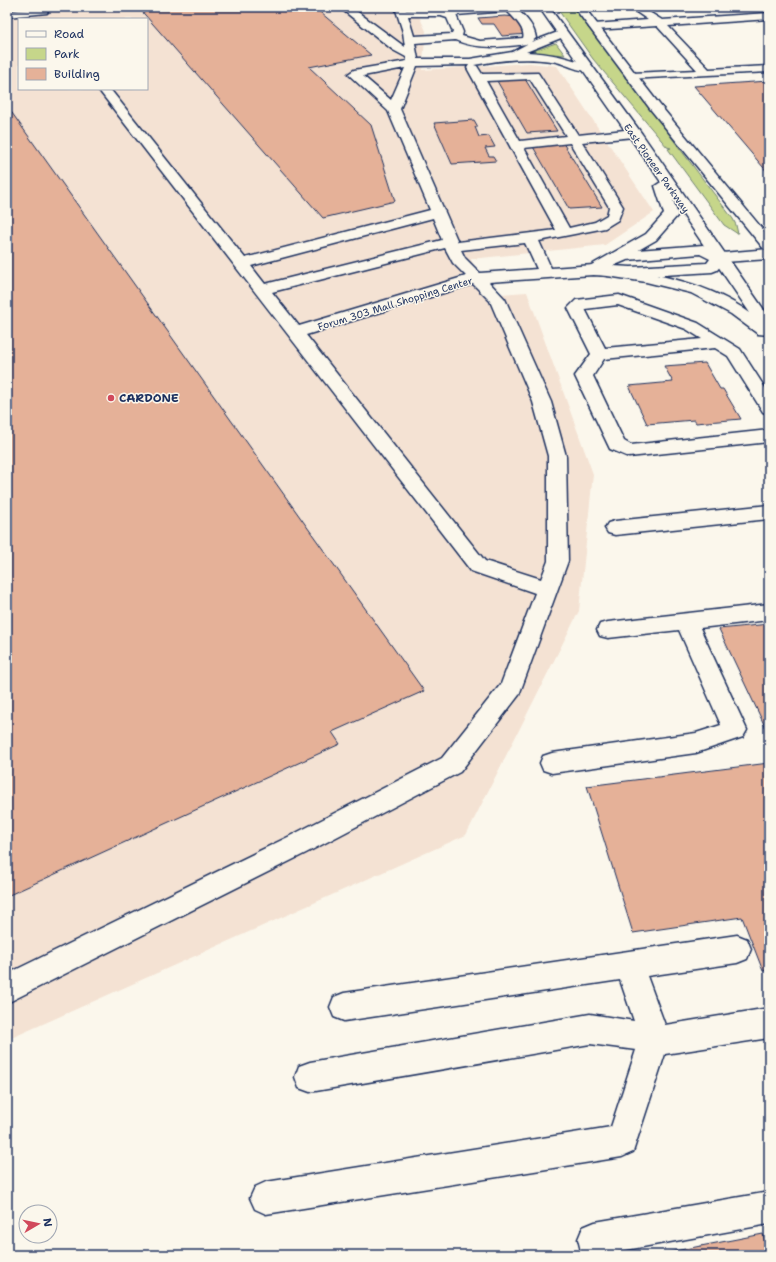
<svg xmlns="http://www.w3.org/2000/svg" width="776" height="1262" viewBox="0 0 776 1262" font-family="'Shantell Sans',sans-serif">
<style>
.built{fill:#f4e2d3;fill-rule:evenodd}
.green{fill:#c6d68a;stroke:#708274}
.building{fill:#e5b198;stroke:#1b2f5e}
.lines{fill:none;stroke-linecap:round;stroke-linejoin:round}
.minor-tunnel{stroke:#cecfd0;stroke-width:12;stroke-dasharray:12 6;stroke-linecap:butt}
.minor-casing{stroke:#1b2f5e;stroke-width:3}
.major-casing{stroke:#1b2f5e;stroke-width:3}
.minor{fill:#fbf7ec;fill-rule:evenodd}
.major{fill:#fbf7ec;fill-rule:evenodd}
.poi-dot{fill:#d1495b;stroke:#fbf7ec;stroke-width:1.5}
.labels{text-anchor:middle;stroke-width:3;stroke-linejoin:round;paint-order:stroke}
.far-street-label{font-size:10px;fill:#1b2f5e;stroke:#fbf7ec}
.poi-label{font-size:12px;font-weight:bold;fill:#1b2f5e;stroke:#fbf7ec;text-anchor:start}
</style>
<rect width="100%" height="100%" fill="#fbf7ec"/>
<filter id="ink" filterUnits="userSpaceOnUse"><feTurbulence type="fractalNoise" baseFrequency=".025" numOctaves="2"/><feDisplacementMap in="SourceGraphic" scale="8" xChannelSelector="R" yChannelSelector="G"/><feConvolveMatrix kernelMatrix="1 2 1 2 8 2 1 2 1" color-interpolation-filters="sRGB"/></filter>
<g filter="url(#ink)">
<path class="built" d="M7,7h406l6,9 7,15 -4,39 107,-7 28,3 97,146 -49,33 -134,14 15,36 41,-3 66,182 -14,137 -113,224 -459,205zM19,19h128v70h-128z"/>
<g class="green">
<path d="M556,7h17l160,212 3,6 2,9 -14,-9 -56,-76 3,-1 -4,-1 -74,-88z"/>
<path d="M556,43l9,12 -35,-3z"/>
</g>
<g class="building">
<path d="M138,7h176l57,48 -62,12 62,58 24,76 -72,17z"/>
<path d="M505,16l11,1 12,17 -26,2 -8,-12h-12l-4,-6z"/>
<path d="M525,79l32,52 -30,2 -30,-52z"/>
<path d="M769,81v93l-75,-88z"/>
<path d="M7,106l417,585 -92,41 8,12 -333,152z"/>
<path d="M474,120l4,7h-3l4,10 10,-1 6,11 -10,1 4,8h4l3,5 -44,3 -18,-41z"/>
<path d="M563,143l39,64 -33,2 -37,-64z"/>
<path d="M705,363l15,26h3l18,30 -45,4 -2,-3 -47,4 -18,-38 44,-4 -9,-16z"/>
<path d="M769,624v111l-50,-106z"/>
<path d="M769,763v207l-6,1 -21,-54 -109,16 -46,-147z"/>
<path d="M763,1234l6,21h-115z"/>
</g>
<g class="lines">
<path class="minor-tunnel" d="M765,55h4"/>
<defs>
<g id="minor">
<path d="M339,7h12l54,40 -2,-15 -8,-25h10l1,3 108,-3c10,8 20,18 22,31l-5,4 27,-10h8l1,2 -1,2 -40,16c23,1 43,5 64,14l2,2 -2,2c-11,3 -27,-8 -39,-9 -26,-4 -51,-1 -77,4l3,1 5,8 56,-1 40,62 56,-6 6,4 -6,4 -52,5 41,65 -5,13 -13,8 -66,13 12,27 43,-3 2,-2 28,-12 79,-6 19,8 47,-4v10l-45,3 -7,8 -5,2 -81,5 -38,-2 -104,7 16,17 46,103 15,54 2,105 -49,134 -59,77 -154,81 -299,150v-29l281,-137 154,-79 59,-74 34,-91 -64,-22 -373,-482h12l135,169 185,-48 -42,-99 -40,-37 6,-4 53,-9 -1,-4 -13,-7zM507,11c6,6 19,18 16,27l-43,3 -18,-5 1,-4 -7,-17zM408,16h33l6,2 6,14 -1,2 -38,2zM455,40c22,10 47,7 72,4l-15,8 -42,7h-52l-3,-16zM469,65l-2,3 89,162 -98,12 -58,-133 17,-43zM405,68l-14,32 -28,-24zM530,79l36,57 -46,5 -34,-60zM570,143l39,64 -2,8 -12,7 -26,6 -45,-80zM433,218l9,22 -177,44 -14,-18zM525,243l12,26 -57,4 -15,-15 -4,-8zM445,248l8,15 13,13 -167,50 -27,-34zM700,254l10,5 -3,4 -76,4 -18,-1 14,-6zM473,284l17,17 43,101 15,54v105l-7,18 -56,-18 -179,-226z"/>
<path d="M575,7h23c-4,5 -15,5 -22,3z"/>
<path d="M629,7h12l21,13 107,-7v6l-101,7 41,43 60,-3v6l-141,7 -2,-2 2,-2 4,-2 65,-3 -40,-44 -63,4 -5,-3 5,-3 54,-4z"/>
<path d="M43,8l5,3 -1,2 -40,4v-6z"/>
<path d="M619,295l79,28 42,26 29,45v20l-6,-2 -35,-56 -13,-8 -111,11 -11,17 31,65 7,4 138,-15v12l-140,15 -19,-8 -35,-73 16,-22 -23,-46 8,-8zM618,305l68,24 16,10 -97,9 -20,-39z"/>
<path d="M769,505v14l-154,16 -7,-2 -3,-5 3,-5 7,-2z"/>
<path d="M769,604v16l-69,8 47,102 -4,7 -47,16 -144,20 -9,-3 -3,-7 3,-7 9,-3 144,-20 25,-8 -42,-95 -71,8 -8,-2 -3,-6 3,-6 8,-2z"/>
<path d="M737,935l10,4 4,10 -4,10 -10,4 -90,13 18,49 104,-17v30l-104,16 -32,98 -11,5 -356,57 -11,-5 -5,-11 5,-11 11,-5 345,-55 25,-77 -46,-6 -280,48 -11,-4 -4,-11 4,-11 11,-4 280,-48 44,7 -14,-41 -276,41 -10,-4 -4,-10 4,-10 10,-4z"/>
<path d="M769,1192v32l-154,28 1,3h-34l-4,-16 5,-12 12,-5z"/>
</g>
<g id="major">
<path d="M539,7h10l93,127 127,183v18l-11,-1 -27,-20 -40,-21 -45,-11 -58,-9 -3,-3 3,-3 58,-33 18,-20 -9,-28 6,-4zM673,200l77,113c-41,-30 -92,-39 -141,-46l47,-27 22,-25z"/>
<path d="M574,7h10l75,97 110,133v13l-5,-1 -113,-139z"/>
</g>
</defs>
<use href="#minor" class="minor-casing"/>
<use href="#major" class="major-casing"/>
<use href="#minor" class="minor"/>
<use href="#major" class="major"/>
</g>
</g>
<circle class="poi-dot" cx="111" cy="398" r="4"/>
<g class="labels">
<g class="far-street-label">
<text transform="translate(657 168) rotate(55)" y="4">East Pioneer Parkway</text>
<text transform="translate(395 303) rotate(-17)" y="4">Forum 303 Mall Shopping Center</text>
</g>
<g class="poi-label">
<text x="119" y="402">CARDONE</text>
</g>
</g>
<rect width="776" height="1262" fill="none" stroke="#fbf7ec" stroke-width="24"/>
<rect x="12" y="12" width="752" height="1238" fill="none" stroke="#1b2f5e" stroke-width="1.5" filter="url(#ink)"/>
<rect x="18" y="18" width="130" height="72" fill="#fbf7ec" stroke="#a1a7b3"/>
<rect x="26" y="31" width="20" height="6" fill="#fbf7ec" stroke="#a1a7b3"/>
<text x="54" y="38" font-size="12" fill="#1b2f5e">Road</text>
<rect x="26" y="48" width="20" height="12" fill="#c6d68a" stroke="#a1a7b3"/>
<text x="54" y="58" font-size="12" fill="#1b2f5e">Park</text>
<rect x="26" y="68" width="20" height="12" fill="#e5b198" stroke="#a1a7b3"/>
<text x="54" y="78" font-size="12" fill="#1b2f5e">Building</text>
<g transform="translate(38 1224) rotate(81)"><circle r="19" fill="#fbf7ec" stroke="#a1a7b3"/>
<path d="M0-3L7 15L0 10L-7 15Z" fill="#d1495b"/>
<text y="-6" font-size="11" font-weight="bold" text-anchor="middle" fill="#1b2f5e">N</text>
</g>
</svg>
